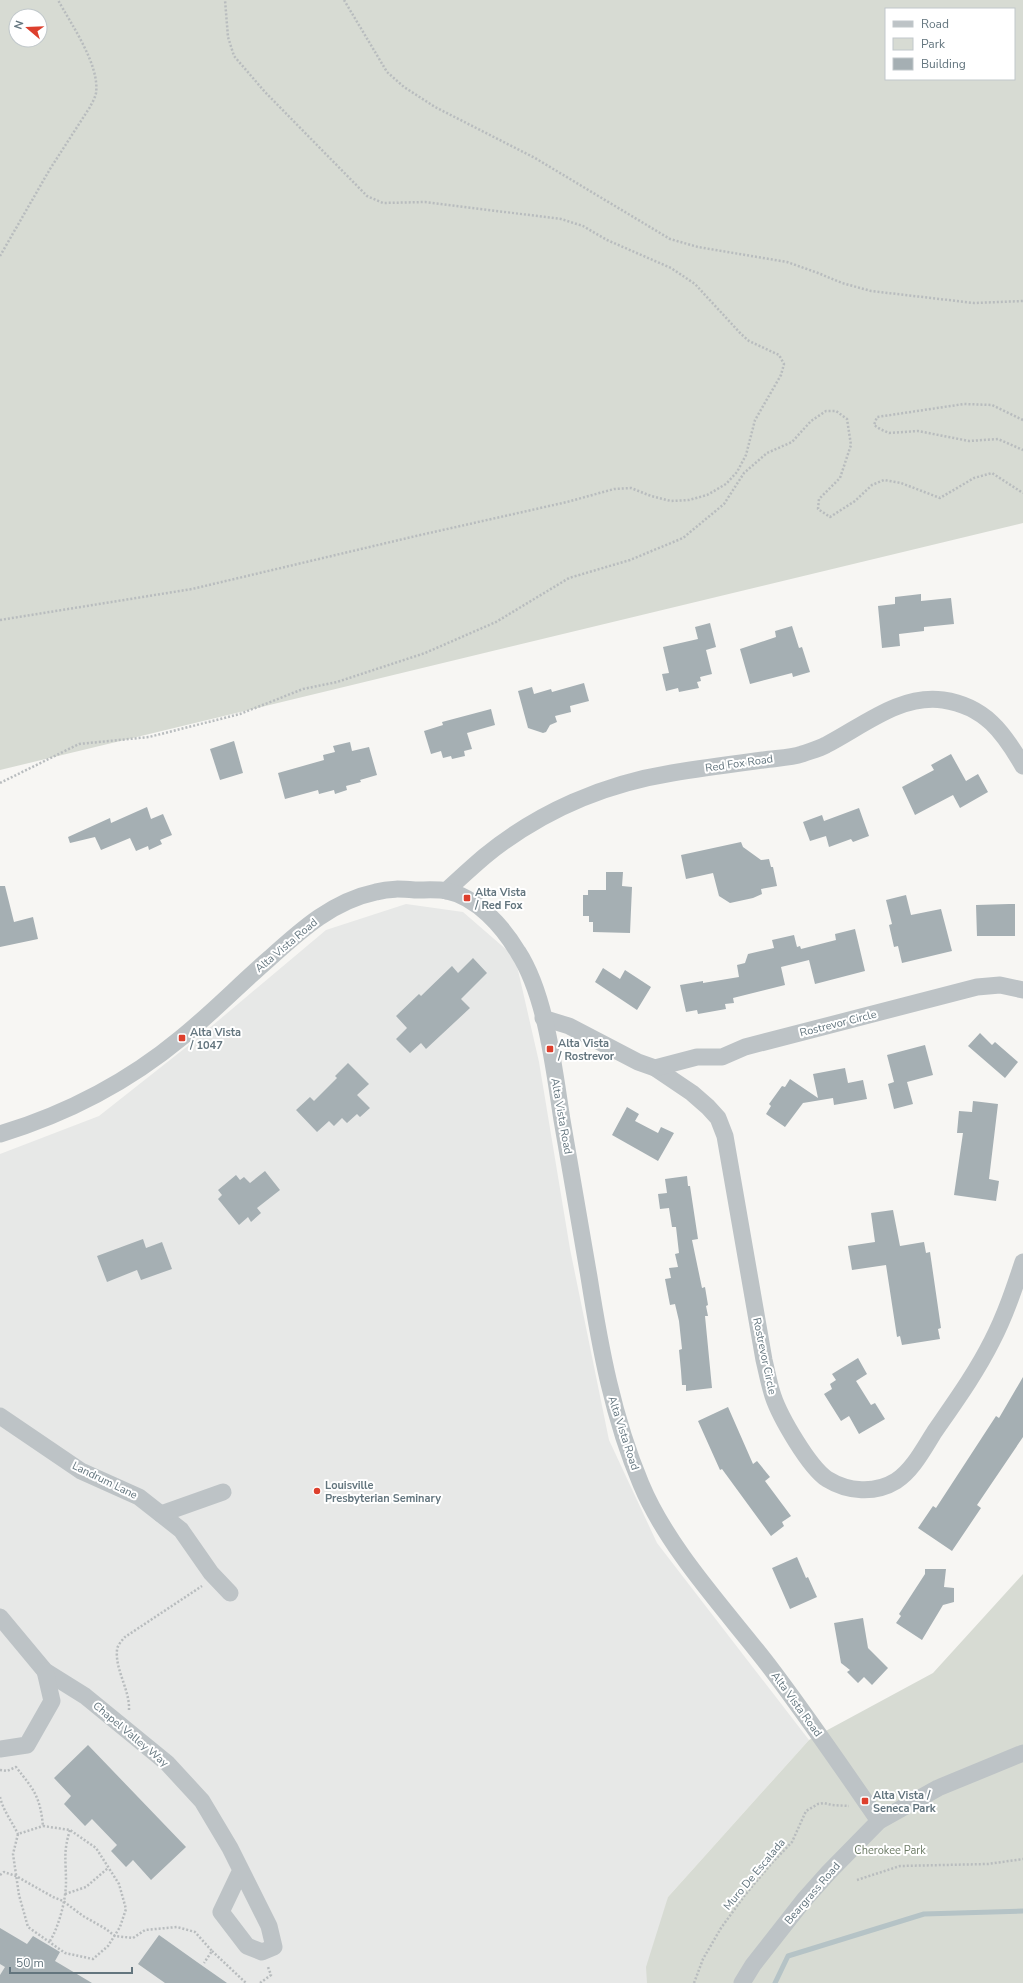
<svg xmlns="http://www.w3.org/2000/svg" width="1023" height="1983" viewBox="0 0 1023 1983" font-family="'Nunito Sans',sans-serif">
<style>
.built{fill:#e7e8e7}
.green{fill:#d7dbd3;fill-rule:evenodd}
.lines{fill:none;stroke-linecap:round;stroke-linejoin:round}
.stream{stroke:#b5c3c6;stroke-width:5}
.building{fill:#a5afb3}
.path{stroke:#b8bcbe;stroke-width:2.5;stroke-dasharray:2 2;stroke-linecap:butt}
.minor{stroke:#bdc3c6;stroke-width:17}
.poi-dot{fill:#dd3f2d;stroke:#fff;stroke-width:1.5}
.labels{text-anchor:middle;stroke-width:4;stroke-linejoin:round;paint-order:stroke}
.street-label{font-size:11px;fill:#63757e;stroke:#fff}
.poi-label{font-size:11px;font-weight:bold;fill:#63757e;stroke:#fff;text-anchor:start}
.park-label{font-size:11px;fill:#6c7b65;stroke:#fff}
</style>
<rect width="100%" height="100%" fill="#f7f6f3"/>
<path class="built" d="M406,904l57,8 52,45 24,105 31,187 39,191 48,103 152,197 -141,157 -14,86h-654v-829l99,-38 95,-75 132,-111z"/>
<g class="green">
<path d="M0,0h1023v523l-1023,247zM886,9h128v70h-128zM16,16h24v24h-24z"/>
<path d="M1023,1574v409h-376l-1,-16 22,-70 141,-157 124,-67z"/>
</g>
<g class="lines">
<path class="stream" d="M775,1983l13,-27 136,-42 99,-3"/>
</g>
<g class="building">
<path d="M921,594v7l30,-3 3,26 -30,3v4l-25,3 1,12 -18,2 -4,-42 17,-2v-7z"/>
<path d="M710,623l6,24 -10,3 6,24 -12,3 1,4 -4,1 2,6 -20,4 -1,-4 -12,3 -4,-17 7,-1 -6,-26 35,-8 -3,-12z"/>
<path d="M792,626l7,22 3,-1 8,25 -17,5 -1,-4 -42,11 -10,-35 36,-12 -1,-6z"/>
<path d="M584,683l5,18 -19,5 1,6 -16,4 2,6 -7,3 -4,7 -3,1 -15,-5 -10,-37 14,-4 2,7 17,-5 1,3z"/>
<path d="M491,709l4,16 -28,8 5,16 -8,2 1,5 -13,3 -1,-3 -8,2 -2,-7 -10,3 -7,-23 19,-6 -1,-3z"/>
<path d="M234,741l9,32 -23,7 -10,-31z"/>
<path d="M350,742l2,9 17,-4 8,28 -17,5 1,2 -15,4 1,4 -12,4 -1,-4 -15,4 -1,-4 -33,9 -7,-26 46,-13 -1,-5 12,-3 -2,-6z"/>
<path d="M951,754l15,27 12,-7 10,18 -28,16 -7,-13 -38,20 -13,-28 32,-17 -3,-5z"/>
<path d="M147,807l4,12 12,-5 9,21 -12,5 2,4 -13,6 -1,-4 -12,5 -6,-13 -29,12 -6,-13 -25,6 -2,-6 42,-19 1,5z"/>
<path d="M859,808l10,28 -16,6 -2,-3 -22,8 -3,-11 -16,5 -7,-19 19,-7 2,6z"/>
<path d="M741,842l2,5 18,13 8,-1 2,8h2l4,19 -16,3 1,5 -9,4 -23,5 -11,-7 -6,-23 -27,6 -5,-24z"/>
<path d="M606,872h17l-1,14 10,1 -2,46 -37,-1v-10h-4v-6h-6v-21h5v-5h18z"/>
<path d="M0,886h5l9,36 19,-5 5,22 -38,8z"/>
<path d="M906,895l5,20 30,-6 11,42 -50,12 -4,-17 -4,1 -5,-22 3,-1 -6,-24z"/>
<path d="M1009,904h6v32h-38l-1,-31z"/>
<path d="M855,929l10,42 -50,13 -6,-24 -28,7 4,18 -52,13 1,5 -9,1 1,5 -28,5 -1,-4 -11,2 -6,-27 23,-4v2l36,-6 -2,-12 8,-2 3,-9 26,-6 -2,-8 22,-5 3,12 3,-1 1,3 35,-9 -1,-6z"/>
<path d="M473,958l14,15 -26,26 9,9 -44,41 -5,-6 -11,10 -14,-14 11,-11 -11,-12 23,-22 2,2 31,-30 6,7z"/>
<path d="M603,968l17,11 5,-9 26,17 -14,23 -42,-28z"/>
<path d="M980,1033l12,12 3,-3 23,20 -13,16 -37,-32z"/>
<path d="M925,1045l8,30 -26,7 6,22 -19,5 -6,-25 6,-2 -7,-27z"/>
<path d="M348,1063l21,21 -12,11 13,13 -10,9 -3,-3 -10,9 -5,-5 -8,8 -5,-5 -12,11 -21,-22 14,-13 4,4 23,-23 -2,-2z"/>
<path d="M845,1068l3,15 15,-3 4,19 -33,6 -1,-7 -30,5 -18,24 -19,-13 5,-8 -2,-2 13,-18 3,1 5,-8 28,19 -5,-24z"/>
<path d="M973,1101l25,3 -9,75 10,2 -3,20 -42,-6 9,-62h-6l2,-22 13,1z"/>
<path d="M627,1107l12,7 -4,7 23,12 3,-6 13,6 -16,28 -46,-26z"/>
<path d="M265,1171l15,19 -23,18 4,5 -10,9 -3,-5 -9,8 -21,-26 4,-4 -4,-5 18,-15 4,5 4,-3 6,6z"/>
<path d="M687,1176l1,10h2l8,53 -6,1 10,48 3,-1 3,18 -2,1 2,10h-3l7,72 -26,3v-6h-4l-1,-14 -2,-21 3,-1 -3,-28 -4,-17 -5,1 -5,-26 6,-1 -2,-10 9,-1 -3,-13 4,-1 -3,-26h-4l-3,-19 -9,1 -2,-15 9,-1 -2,-14z"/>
<path d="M893,1210l7,36 24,-4 2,11 4,-1 11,76 -3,1 2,10 -38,6 -2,-9 -3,1 -11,-72 -34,5 -4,-24 27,-4 -4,-29z"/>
<path d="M143,1239l3,9 16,-6 10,27 -31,11 -4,-10 -30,12 -10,-26z"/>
<path d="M858,1358l9,16 -11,7 15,24 4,-2 10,16 -26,15 -10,-18 -8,5 -17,-27 8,-5 -2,-5 6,-4 -4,-6z"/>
<path d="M1023,1377v60l-46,68 4,3 -29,43 -34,-23 15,-22 3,2 60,-92 3,2z"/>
<path d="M728,1407l25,57 4,-3 13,16 -5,4 26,35 -9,6 2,4 -13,10 -49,-67 -2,1 -22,-49z"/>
<path d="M797,1557l9,21 2,-1 9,20 -27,12 -18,-41z"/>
<path d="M925,1569h21l-2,18 10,1v14l-11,3 -21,35 -26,-17 5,-7 -2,-2 26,-40z"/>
<path d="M863,1618l5,30 20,20 -16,17 -8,-8 -6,6 -11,-11 3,-2 -9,-7 -7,-40z"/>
<path d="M88,1745l98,102 -35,33 -18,-20 -7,7 -15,-16 6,-6 -25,-26 -7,7 -21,-22 7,-8 -17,-18z"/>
<path d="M0,1928l27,16 6,-8 27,16 -5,9 37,22h-92v-8l5,-8 -5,-3z"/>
<path d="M159,1935l38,27 30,21h-62l-27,-19z"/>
</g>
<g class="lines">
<g class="path">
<path d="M344,0l43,72 17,15 31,20 100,51 135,81 28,8 89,15 31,11 24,10 29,8 103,12 49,-2"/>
<path d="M0,256l50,-87 40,-62c2,-4 5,-9 6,-14 4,-28 -25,-69 -38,-93"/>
<path d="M1023,420l-31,-15 -28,-1 -87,13 -3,8 6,4 9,4 29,-2 51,10 29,-2 25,11"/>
<path d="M0,620l192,-31 224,-53 151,-34 47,-13 17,-1 20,8 20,5 18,-1 18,-5 19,-11 11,-12 9,-17 9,-35 26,-45 3,-11 -5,-9 -30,-14 -8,-7 -46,-50 -24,-16 -64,-28 -24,-14 -22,-7 -136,-17 -42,1 -16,-7 -102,-104 -31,-36 -6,-19 -3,-37"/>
<path d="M0,783l79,-39 70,-7 91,-23 63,-25 34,-7 88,-29 71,-31 73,-44 61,-18 53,-22 41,-34 20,-31 23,-20 25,-11 19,-21 15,-10h10l11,8 4,26 -11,33 -21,21 -1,10 12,8 25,-16 17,-16 12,-5 17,3 39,15 34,-20 18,-5 31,20"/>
<path d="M129,1710c1,-20 -14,-40 -12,-60 0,-4 5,-10 8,-13l77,-51"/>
<path d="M0,1770l7,1 9,-4c18,23 24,29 27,59"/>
<path d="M0,1797c3,13 12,25 18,37"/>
<path d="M43,1826l27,4 26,18 23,36 7,25 -6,18 -12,19 -15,13 -28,-6 -37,-26 -9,-32 -6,-41 5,-20z"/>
<path d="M0,1875l4,-3 12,4 37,21 10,4 20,15 23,13 9,7 18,2 12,-8 32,-3 18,5 17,19 -8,12"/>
<path d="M857,1880l43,-14 88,-2 35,-5"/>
<path d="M65,1894l21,-7 22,-19"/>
<path d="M50,1941c9,-15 16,-41 16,-59 0,-22 -3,-30 4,-52"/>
<path d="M212,1951l34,32"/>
<path d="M260,1983l11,-8 -3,-8"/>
<path d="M694,1983l9,-24 18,-31 24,-33 26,-31 21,-22 14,-31 12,-7 6,-1 8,2 17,1"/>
</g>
<g class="minor">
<path d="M446,891c13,-12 26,-24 39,-35 54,-44 119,-72 187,-83 30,-5 61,-9 91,-13 13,-2 27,-2 39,-6 8,-3 17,-5 24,-9 37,-19 74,-51 117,-45 42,6 61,33 80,66"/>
<path d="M543,1018l26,8 69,36 17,6 37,25 16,14 10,11 7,18 39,224c3,12 5,24 9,36 7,21 36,71 54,83 21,13 48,15 69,2 17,-11 28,-33 39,-50 20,-29 41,-58 57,-90 13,-25 22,-52 31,-79"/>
<path d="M655,1068l42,-11h25l23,-10 232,-60 23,-2 23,5"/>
<path d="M0,1134c66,-20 129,-53 181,-96 31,-25 59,-54 89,-80 32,-29 63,-57 106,-66 14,-4 26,-3 40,-2 10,0 22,-1 31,1 30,6 56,36 71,61 28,43 36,117 44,168 9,52 18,104 27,157 11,70 24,141 52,207 27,65 85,126 128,182 38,50 74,103 110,155"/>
<path d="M0,1416l81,55 58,26 42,33 30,43 19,20"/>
<path d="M161,1514l62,-22"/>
<path d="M0,1617l45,54 40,25 82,67 35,38 28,47 39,78 5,21 -12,5 -15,-6 -26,-34 20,-42"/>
<path d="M0,1749l27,-4 25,-44 -7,-30"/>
<path d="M742,1983l11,-18 51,-65 25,-28 50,-51 59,-33 85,-35"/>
</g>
</g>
<g class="poi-dot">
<rect x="463" y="894" width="8" height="8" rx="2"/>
<rect x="178" y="1034" width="8" height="8" rx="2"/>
<rect x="546" y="1045" width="8" height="8" rx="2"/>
<circle cx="317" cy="1491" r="4"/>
<rect x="861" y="1797" width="8" height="8" rx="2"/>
</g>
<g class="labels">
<g class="street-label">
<text transform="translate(739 763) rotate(-8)" y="4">Red Fox Road</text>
<text transform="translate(286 945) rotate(-40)" y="4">Alta Vista Road</text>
<text transform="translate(838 1023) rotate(-14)" y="4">Rostrevor Circle</text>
<text transform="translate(562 1116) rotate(80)" y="4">Alta Vista Road</text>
<text transform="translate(765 1356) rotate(78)" y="4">Rostrevor Circle</text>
<text transform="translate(624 1433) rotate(72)" y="4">Alta Vista Road</text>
<text transform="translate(105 1480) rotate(26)" y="4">Landrum Lane</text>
<text transform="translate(797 1704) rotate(54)" y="4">Alta Vista Road</text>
<text transform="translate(131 1734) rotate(40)" y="4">Chapel Valley Way</text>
<text transform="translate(754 1874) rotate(-50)" y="4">Muro De Escalada</text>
<text transform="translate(812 1893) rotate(-49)" y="4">Beargrass Road</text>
</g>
<g class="poi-label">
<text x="475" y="896">Alta Vista<tspan x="475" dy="13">/ Red Fox</tspan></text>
<text x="190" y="1036">Alta Vista<tspan x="190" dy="13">/ 1047</tspan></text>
<text x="558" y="1047">Alta Vista<tspan x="558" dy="13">/ Rostrevor</tspan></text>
<text x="325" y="1489">Louisville<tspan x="325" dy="13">Presbyterian Seminary</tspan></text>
<text x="873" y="1799">Alta Vista /<tspan x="873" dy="13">Seneca Park</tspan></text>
</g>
<g class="park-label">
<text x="890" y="1854">Cherokee Park</text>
</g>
</g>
<rect x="885" y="8" width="130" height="72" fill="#ffffff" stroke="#c1c8cb"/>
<rect x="893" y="21" width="20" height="6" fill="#bdc3c6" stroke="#c1c8cb"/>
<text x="921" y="28" font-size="12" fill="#63757e">Road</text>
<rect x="893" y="38" width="20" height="12" fill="#d7dbd3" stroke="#c1c8cb"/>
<text x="921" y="48" font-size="12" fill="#63757e">Park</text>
<rect x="893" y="58" width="20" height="12" fill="#a5afb3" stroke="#c1c8cb"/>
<text x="921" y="68" font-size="12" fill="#63757e">Building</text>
<g transform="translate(28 28) rotate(289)"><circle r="19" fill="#ffffff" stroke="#c1c8cb"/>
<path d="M0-3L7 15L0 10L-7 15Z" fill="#dd3f2d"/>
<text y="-6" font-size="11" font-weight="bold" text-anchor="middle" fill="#63757e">N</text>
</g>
<path d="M10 1967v6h122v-6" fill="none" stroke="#63757e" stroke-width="2"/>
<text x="16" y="1967" font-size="12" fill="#63757e" stroke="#ffffff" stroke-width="3" paint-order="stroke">50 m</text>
</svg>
